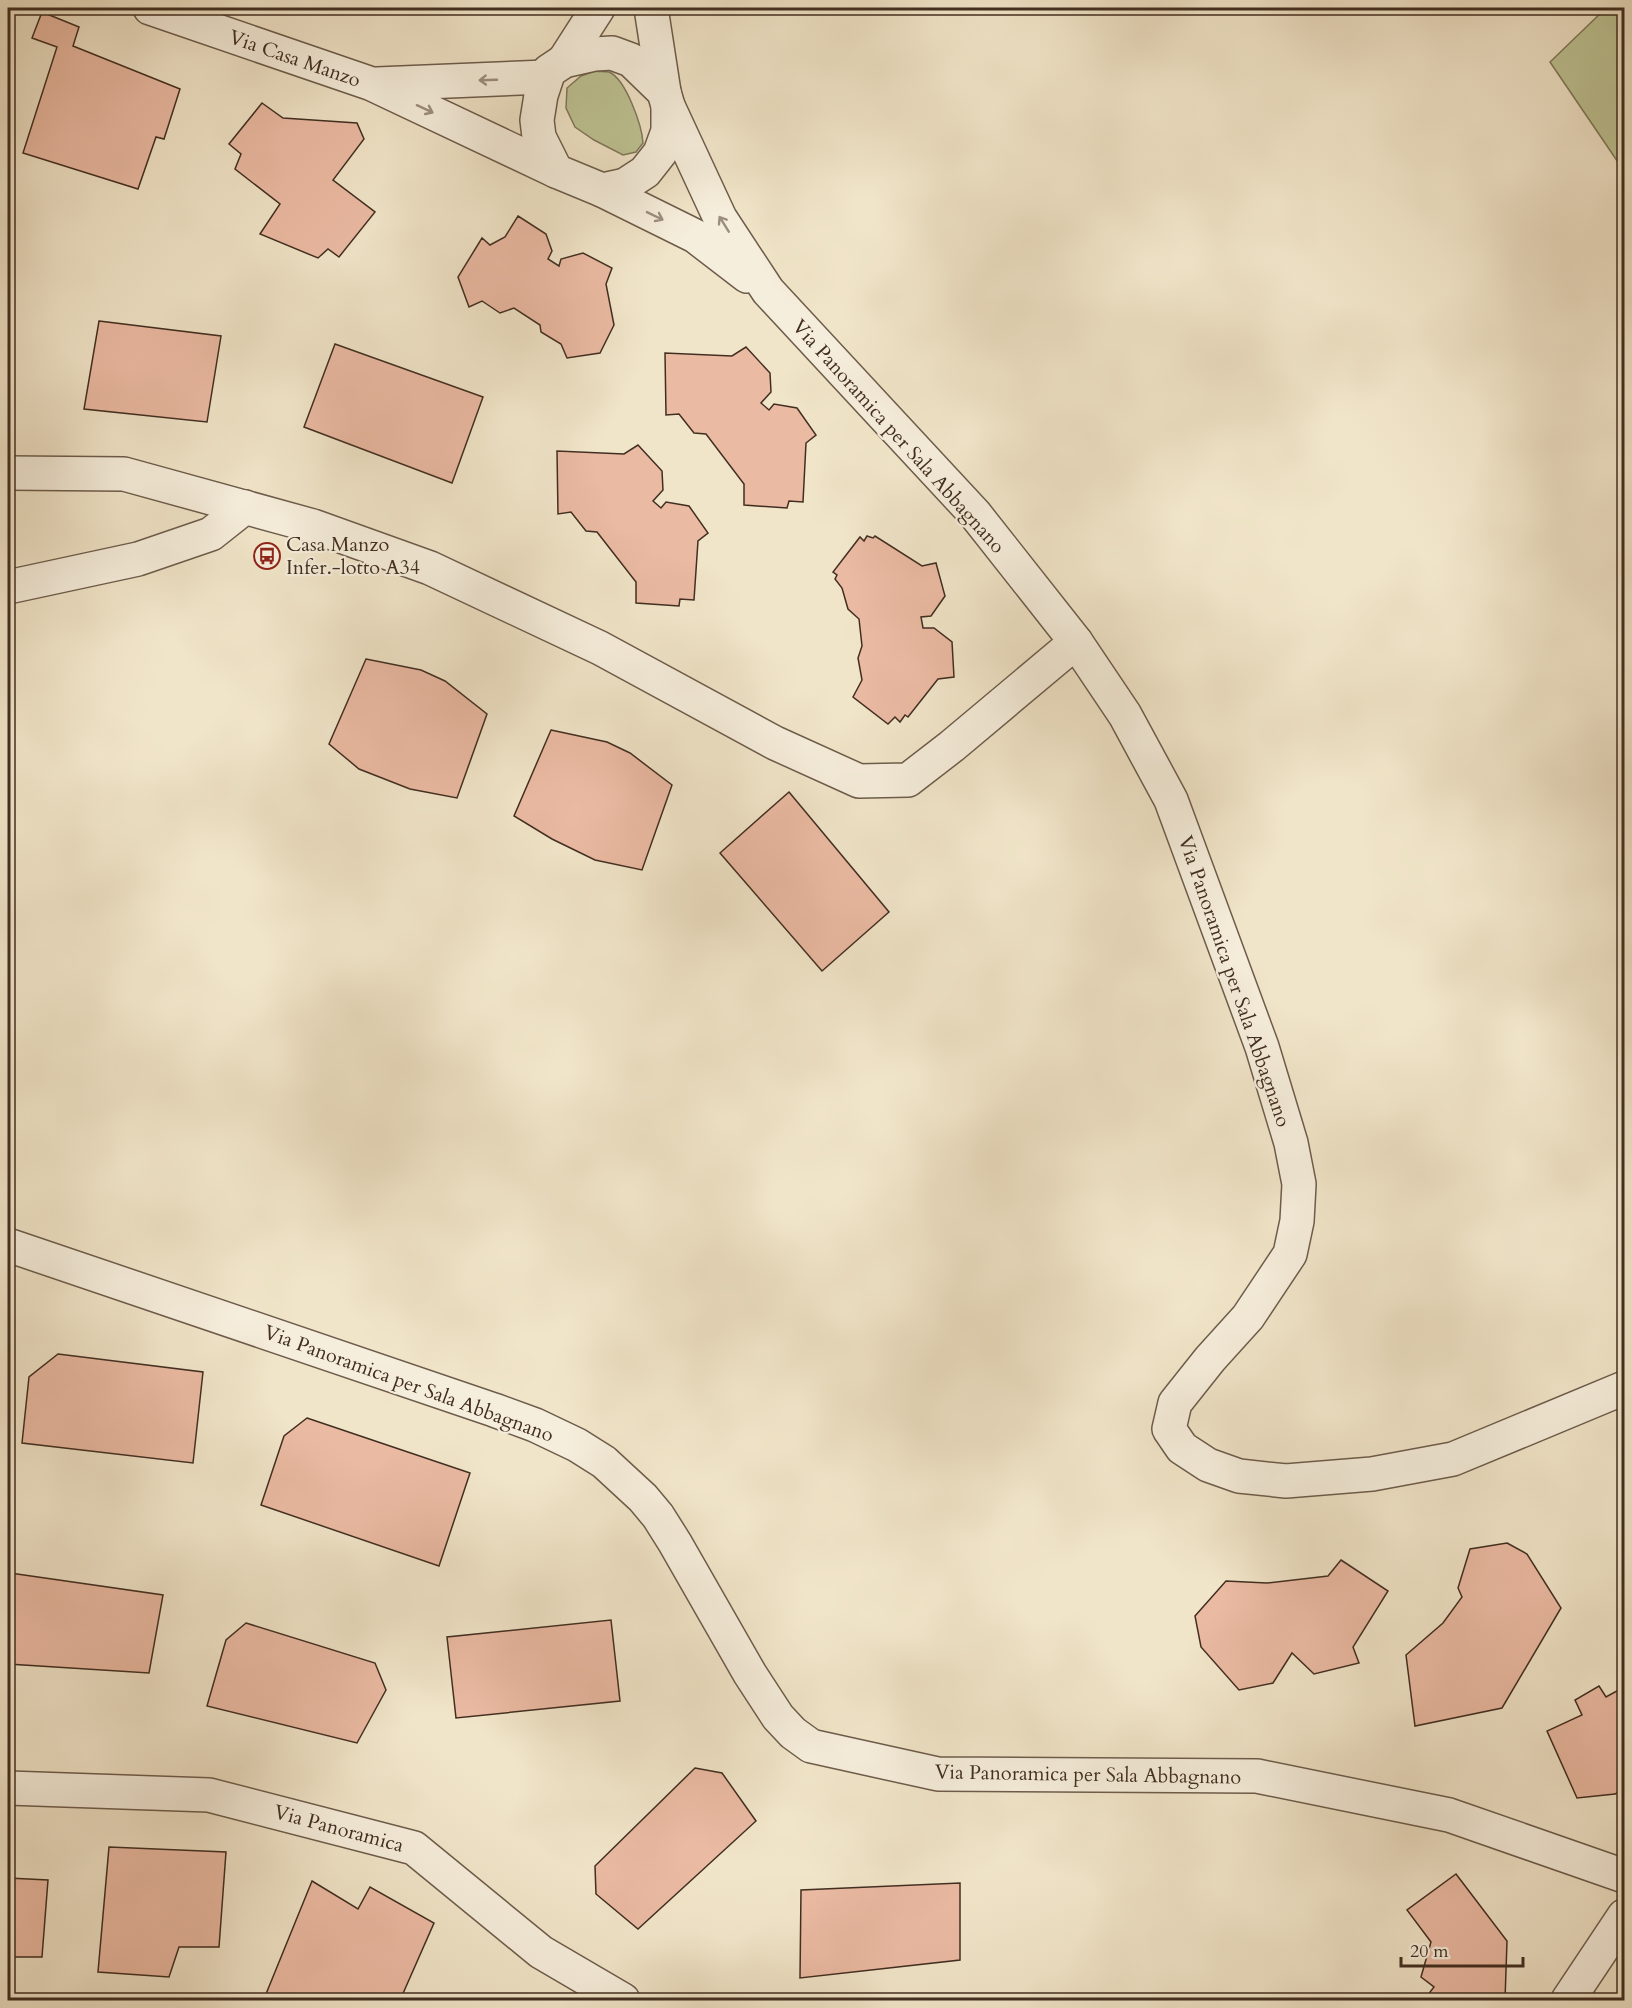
<svg xmlns="http://www.w3.org/2000/svg" width="1632" height="2008" viewBox="0 0 1632 2008" font-family="Cardo,serif">
<style>
.green{fill:#bec394;stroke:#80785a;stroke-width:1.5}
.building{fill:#ebbaa3;stroke:#412e21;stroke-width:1.5}
.lines{fill:none;stroke-linecap:round;stroke-linejoin:round}
.minor-casing{stroke:#6d5c4b;stroke-width:36}
.minor{stroke:#f6eedc;stroke-width:33}
.oneway{stroke:#9c8e7e}
.labels{text-anchor:middle;stroke-width:4.5;stroke-linejoin:round;paint-order:stroke}
.street-label{font-size:20px;fill:#412e21;stroke:#f6eedc}
.poi-label{font-size:20px;fill:#412e21;stroke:#f6eedc;text-anchor:start}
</style>
<rect width="100%" height="100%" fill="#f1e5c9"/>
<filter id="stains"><feTurbulence type="fractalNoise" baseFrequency=".00333" numOctaves="4"/><feColorMatrix values="0 0 0 0 .2 0 0 0 0 .09 0 0 0 0 .02 0 0 0 .5 -.17"/></filter>
<radialGradient id="worn" r=".72"><stop offset=".6" stop-color="#630" stop-opacity="0"/><stop offset="1" stop-color="#630" stop-opacity=".3"/></radialGradient>
<g class="green">
<path d="M1606,8h18v163l-74,-109z"/>
<path d="M595,71c4,1 10,0 14,1 17,7 33,54 34,71l-7,9 -13,3 -29,-15 -19,-13 -9,-19 1,-20 14,-12z"/>
</g>
<g class="building">
<path d="M42,12l37,15 -6,19 107,43 -16,50 -8,-2 -18,52 -115,-36 34,-106 -25,-9z"/>
<path d="M262,103l21,15 74,5 7,16 -31,41 42,32 -36,45 -11,-8 -10,9 -58,-24 20,-30 -45,-35 6,-15 -12,-10z"/>
<path d="M518,216l28,18 6,17 -4,8 11,7 2,-7 22,-6 29,15 -6,16 8,41 -14,28 -33,5 -6,-14 -20,-12 -1,-7 -26,-17 -14,5 -18,-12 -13,6 -11,-30 24,-39 8,7 15,-8z"/>
<path d="M99,321l122,15 -14,86 -123,-13z"/>
<path d="M335,344l148,53 -31,86 -148,-56z"/>
<path d="M746,347l24,26 1,19 -10,11 8,7 5,-6 23,4 19,27 -10,8 -3,59 -14,-1 -2,7 -43,-3v-21l-38,-50 -12,-1 -15,-19 -13,1 -1,-62 67,3z"/>
<path d="M638,445l24,26 1,19 -10,11 8,7 5,-6 23,4 19,27 -10,8 -4,59 -14,-1 -1,7 -43,-3v-21l-39,-50 -11,-1 -15,-19 -13,2 -1,-63 67,3z"/>
<path d="M867,536l6,2 2,-2 47,30 14,-3 9,33 -14,20 -10,1 2,11h11l18,14 2,35 -16,2 -30,38 -3,-2 -5,7 -5,-5 -7,7 -35,-27 9,-17 -4,-22 4,-12 -3,-27 -11,-10 -6,-21 -7,-9 2,-4 -4,-3 27,-35 4,4z"/>
<path d="M366,659l55,11 24,11 42,33 -30,84 -47,-9 -51,-20 -30,-25z"/>
<path d="M551,730l56,12 23,11 42,32 -30,85 -47,-10 -43,-21 -38,-23z"/>
<path d="M789,792l100,120 -67,59 -102,-118z"/>
<path d="M58,1354l145,18 -10,91 -171,-20 7,-66z"/>
<path d="M307,1418l163,55 -31,93 -178,-61 23,-69z"/>
<path d="M1507,1543l20,11 34,54 -59,100 -87,18 -9,-71 37,-32 19,-26 -4,-9 12,-39z"/>
<path d="M1341,1560l47,31 -35,56 6,16 -45,11 -22,-21 -19,30 -34,7 -38,-43 -6,-31 31,-35 41,2 61,-7z"/>
<path d="M10,1573l153,22 -14,78 -141,-9v-88z"/>
<path d="M611,1620l9,81 -164,17 -9,-81z"/>
<path d="M246,1623l129,40 11,27 -29,53 -150,-37 19,-66z"/>
<path d="M1599,1686l7,11 18,-10v101l-9,6 -38,4 -30,-67 35,-16 -7,-15z"/>
<path d="M695,1768l27,5 34,48 -118,108 -42,-35 -1,-28z"/>
<path d="M109,1847l117,5 -7,95h-40l-10,30 -71,-5z"/>
<path d="M1456,1874l51,67 -2,59h-81l10,-13 -13,-10 10,-35 -24,-32z"/>
<path d="M8,1878l40,2 -6,77h-34z"/>
<path d="M312,1881l46,28 12,-22 64,36 -33,75 -135,-4z"/>
<path d="M960,1883v77l-160,18 1,-88z"/>
</g>
<g class="lines">
<defs>
<g id="minor">
<path d="M150,8l222,76 184,87"/>
<path d="M651,8l13,84"/>
<path d="M612,53l19,7 33,32 4,14v25l-8,22 -15,19 -20,13 -23,5 -46,-19 -17,-34 -2,-17 4,-25 8,-24 15,-10 31,-7z"/>
<path d="M564,61l34,-53"/>
<path d="M377,84l169,-7"/>
<path d="M668,106l52,112 48,73 207,223 101,128 49,73 46,85 91,247 29,96 8,41 -2,37 -7,33 -42,63 -38,42 -35,44 -6,26 13,19 26,17 31,11 47,5 86,-7 81,-15 171,-71"/>
<path d="M602,190l93,46 52,40"/>
<path d="M8,473l116,1 189,52 117,42 170,80 175,95 84,38 49,-1 44,-34 124,-104"/>
<path d="M8,587l130,-28 73,-25 34,-27"/>
<path d="M8,1245l486,165 41,15 42,20 27,17 39,36 15,18 17,27 75,131 28,43 15,16 18,13 127,28 319,2 192,39 175,61"/>
<path d="M8,1788l201,7 205,53 127,104 82,48"/>
<path d="M1568,2000l56,-84"/>
</g>
</defs>
<use href="#minor" class="minor-casing"/>
<use href="#minor" class="minor"/>
</g>
<defs><path id="oneway-shaft" d="M-6 0H5M1.5-3L5.5 0L1.5 3" fill="none" stroke-width="1.6" stroke-linecap="round" stroke-linejoin="round" transform="scale(1.5)"/></defs>
<g class="oneway">
<use href="#oneway-shaft" transform="translate(488 80) rotate(178)"/>
<use href="#oneway-shaft" transform="translate(425 109) rotate(25)"/>
<use href="#oneway-shaft" transform="translate(655 216) rotate(26)"/>
<use href="#oneway-shaft" transform="translate(724 224) rotate(-122)"/>
</g>
<defs>
<symbol id="bus-ring" viewBox="-11 -11 22 22"><circle r="9.5" fill="#f6eedc" stroke="#8f2418" stroke-width="1.5"/><path d="M-5-6H5V4H4V6H2V4H-2V6H-4V4H-5ZM-3.5-4V0h7V-4ZM-3.5 1.2v1.5H-2V1.2ZM2 1.2v1.5H3.5V1.2Z" fill="#8f2418"/></symbol>
</defs>
<g fill-rule="evenodd">
<use href="#bus-ring" x="252" y="541" width="30" height="30"/>
</g>
<g class="labels">
<g class="street-label">
<text transform="translate(295 58) rotate(19)" y="7">Via Casa Manzo</text>
<text transform="translate(899 436) rotate(48)" y="7">Via Panoramica per Sala Abbagnano</text>
<text transform="translate(1235 981) rotate(71)" y="7">Via Panoramica per Sala Abbagnano</text>
<text transform="translate(409 1383) rotate(20)" y="7">Via Panoramica per Sala Abbagnano</text>
<text transform="translate(1088 1774) rotate(1)" y="7">Via Panoramica per Sala Abbagnano</text>
<text transform="translate(339 1828) rotate(15)" y="7">Via Panoramica</text>
</g>
<g class="poi-label">
<text x="286" y="551">Casa Manzo<tspan x="286" dy="23">Infer.-lotto A34</tspan></text>
</g>
</g>
<rect width="1632" height="2008" fill="none" stroke="#f1e5c9" stroke-width="30"/>
<rect x="9" y="9" width="1614" height="1990" fill="none" stroke="#412e21" stroke-width="3"/>
<rect x="15" y="15" width="1602" height="1978" fill="none" stroke="#412e21" stroke-width="1.5"/>
<path d="M1401 1957v9h122v-9" fill="none" stroke="#412e21" stroke-width="3"/>
<text x="1410" y="1957" font-size="18" fill="#412e21" stroke="#f6eedc" stroke-width="4.5" paint-order="stroke">20 m</text>
<rect width="100%" height="100%" filter="url(#stains)"/>
<rect width="100%" height="100%" fill="url(#worn)"/>
</svg>
